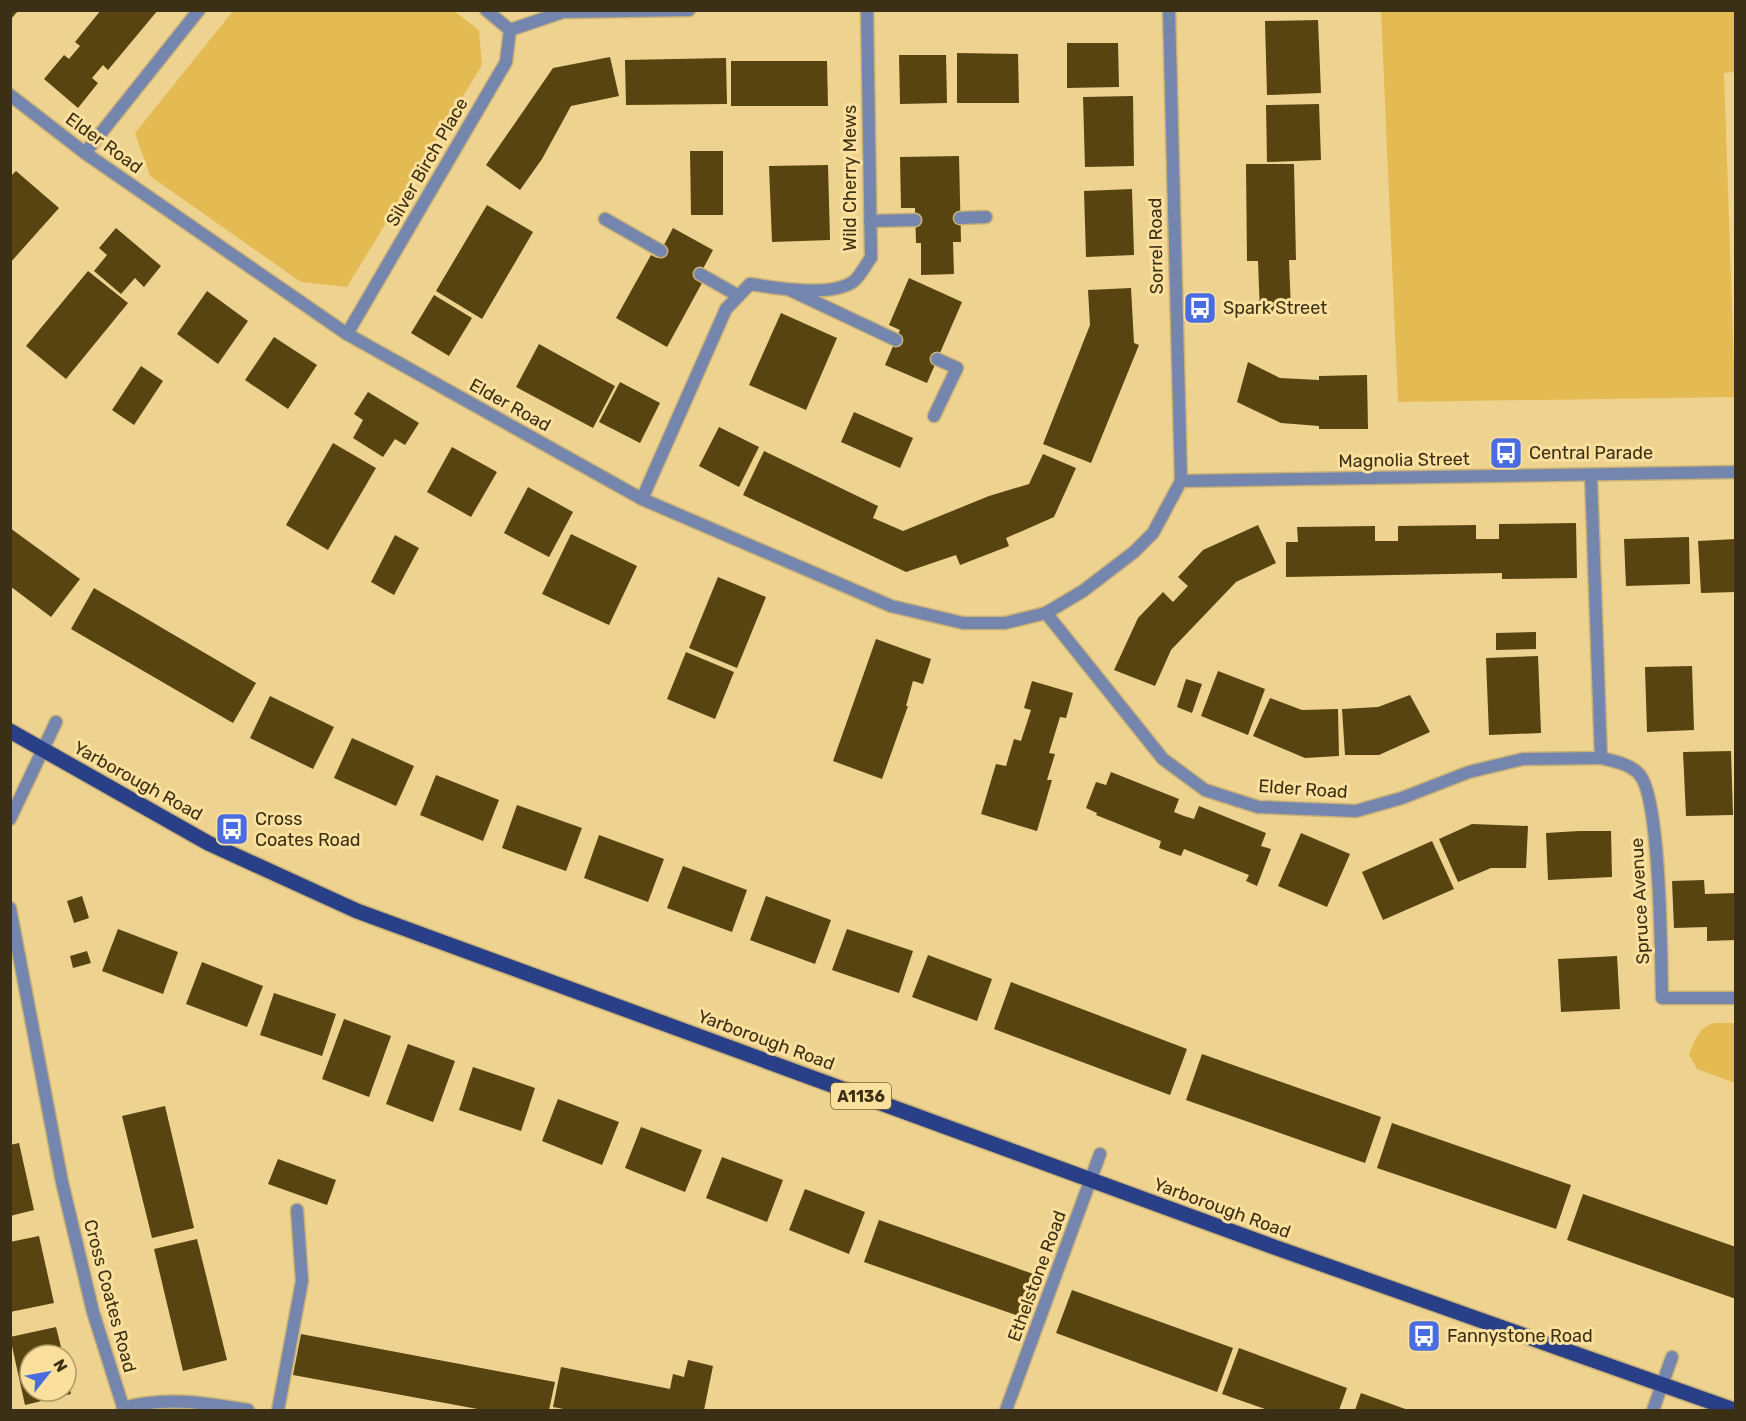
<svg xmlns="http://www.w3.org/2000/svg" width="1746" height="1421" viewBox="0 0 1746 1421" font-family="Rubik,sans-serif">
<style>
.green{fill:#e4ba52}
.building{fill:#574410}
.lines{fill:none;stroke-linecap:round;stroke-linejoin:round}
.lane-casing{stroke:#cab277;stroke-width:15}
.street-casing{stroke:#cab277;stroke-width:15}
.primary-casing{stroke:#cab277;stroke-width:18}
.lane{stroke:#7485ae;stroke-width:12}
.street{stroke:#7485ae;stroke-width:12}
.primary{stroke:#293f87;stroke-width:15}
.labels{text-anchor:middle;stroke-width:6;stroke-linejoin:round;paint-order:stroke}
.shield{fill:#fbdf9d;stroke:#75643e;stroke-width:1.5}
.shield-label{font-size:16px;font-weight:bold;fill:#3b3015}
.street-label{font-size:18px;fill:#3b3015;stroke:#fbdf9d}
.poi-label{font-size:18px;fill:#3b3015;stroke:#fbdf9d;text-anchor:start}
</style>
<rect width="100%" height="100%" fill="#eed290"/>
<g class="green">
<path d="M233,11h221l25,19 3,35 -135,222 -46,-5 -151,-106 -15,-43z"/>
<path d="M1381,11h354v61l-11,1 11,324 -337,5z"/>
<path d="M1714,1023h21v60l-38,-14 -8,-14c5,-14 10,-28 25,-32z"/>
</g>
<g class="building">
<path d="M10,10h9l-9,10z"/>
<path d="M101,10h57l-50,60 -5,-5 -11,13 6,5 -20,25 -34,-29 20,-24 5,4 11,-13 -5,-4z"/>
<path d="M1318,20l3,73 -54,2 -2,-74z"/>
<path d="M1067,43h51l1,44 -52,1z"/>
<path d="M957,53l61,1 1,49h-62z"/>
<path d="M899,55h47l1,48 -47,1z"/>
<path d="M610,57l9,39 -48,10 -29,53 -22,31 -34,-25 67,-97z"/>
<path d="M726,58l1,46 -101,1 -1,-45z"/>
<path d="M731,61h96l1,45h-97z"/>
<path d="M1133,96l1,70 -49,1 -2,-70z"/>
<path d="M1319,104l2,56 -54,2 -1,-57z"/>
<path d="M690,151h33v64h-32z"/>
<path d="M959,156l2,86h-8l1,32 -33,1v-32h-5l-1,-35h-14l-1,-51z"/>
<path d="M1246,164h48l2,96h-7l2,51 -31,2 -2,-52h-11z"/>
<path d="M828,165l2,75 -58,2 -3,-76z"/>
<path d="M16,171l43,37 -49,55v-86z"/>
<path d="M1132,189l2,66 -48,2 -2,-66z"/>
<path d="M487,205l46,27 -51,87 -46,-28z"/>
<path d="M116,228l45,38 -17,21 -9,-9 -14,16 -27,-23 13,-16 -8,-7z"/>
<path d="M673,228l40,22 -16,30 5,3 -35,64 -51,-29 35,-63 6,3z"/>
<path d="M88,271l40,32 -62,76 -40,-33z"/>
<path d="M909,278l53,24 -35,81 -42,-18 15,-35 -11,-5z"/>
<path d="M1131,288l3,55 5,2 -48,118 -48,-19 47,-119 -2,-35z"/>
<path d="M207,291l41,30 -30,43 -41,-30z"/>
<path d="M434,295l38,23 -23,38 -38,-23z"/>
<path d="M781,313l56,25 -31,72 -57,-25z"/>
<path d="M274,337l43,28 -29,44 -43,-29z"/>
<path d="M539,344l76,42 -22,42 -77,-41z"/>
<path d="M1248,362l32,16 39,2v-4l48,-1 1,54h-49v-3l-38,-3 -44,-21z"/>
<path d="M141,366l22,15 -29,44 -22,-15z"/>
<path d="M620,382l40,21 -20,40 -41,-21z"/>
<path d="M368,392l51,31 -14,22 -10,-6 -12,18 -30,-19 10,-18 -9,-6z"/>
<path d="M854,412l59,26 -13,30 -59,-26z"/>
<path d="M719,427l40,20 -20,40 -40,-21z"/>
<path d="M333,443l43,25 -48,82 -42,-25z"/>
<path d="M452,447l45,25 -26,45 -44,-25z"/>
<path d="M764,451l114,55 -5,12 30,13 86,-35 40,-12 14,-30 33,14 -22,49 -48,21 3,8 -49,19 -4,-10 -50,17 -163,-77z"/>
<path d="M528,487l45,25 -24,45 -45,-24z"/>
<path d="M1576,523l1,55 -75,1v-6l-216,4v-35h12l-1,-15 78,-1v15h23v-15l78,-1v14h23v-15z"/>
<path d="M1258,525l18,38 -40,19 -65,68 -16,36 -41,-16 24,-52 25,-26 10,10 15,-16 -10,-9 25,-27z"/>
<path d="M10,528l70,51 -29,38 -41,-31z"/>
<path d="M571,534l66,32 -28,59 -67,-31z"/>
<path d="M395,535l24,13 -25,47 -23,-13z"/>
<path d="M1689,537l1,47 -64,2 -2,-47z"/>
<path d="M1736,539v53l-35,1 -3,-52z"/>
<path d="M718,577l48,20 -29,71 -48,-20z"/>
<path d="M94,588l162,95 -23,40 -162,-94z"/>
<path d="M1536,632v17l-40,1v-17z"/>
<path d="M876,639l55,20 -8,25 -10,-3 -7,25h2l-26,73 -49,-18z"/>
<path d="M686,652l48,20 -19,47 -48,-20z"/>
<path d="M1538,656l3,77 -52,2 -3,-77z"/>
<path d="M1692,666l2,64 -47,2 -2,-65z"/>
<path d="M1218,671l47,18 -17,46 -47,-19z"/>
<path d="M1186,679l16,5 -10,29 -15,-6z"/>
<path d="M1032,681l41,12 -7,25 -6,-1 -11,36 6,1 -8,26h5l-15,51 -56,-17 15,-50 10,2 8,-27 7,2 10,-31 -7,-2z"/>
<path d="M1410,695l20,37 -51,23h-34l-3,-46 36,-2z"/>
<path d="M270,696l64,31 -21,42 -63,-31z"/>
<path d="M1270,698l32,12 36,-1 1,47 -34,2 -52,-22z"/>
<path d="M352,738l62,28 -18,40 -62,-28z"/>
<path d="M1731,751l2,64 -47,1 -3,-64z"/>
<path d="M1111,772l68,27 -5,13 10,4 10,3 5,-13 67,27 -5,13 10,3 -14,37 -11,-5 3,-6 -65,-26 -3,7 -22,-8 2,-7 -65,-26 1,-2 -11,-5 10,-26 10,3z"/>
<path d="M436,775l63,25 -16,41 -63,-26z"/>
<path d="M517,805l65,23 -16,43 -64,-23z"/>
<path d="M1472,824l56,2 -2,42h-35l-33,14 -19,-43z"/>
<path d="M1579,831h32l1,46 -64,3 -2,-47z"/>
<path d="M1301,833l49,21 -23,53 -49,-21z"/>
<path d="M599,835l65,24 -16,43 -64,-24z"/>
<path d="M1432,841l22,48 -71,31 -21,-48z"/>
<path d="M683,866l64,24 -15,42 -65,-24z"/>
<path d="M1704,880l1,14 31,-1v47l-29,1v-14l-33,1 -2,-47z"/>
<path d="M82,896l7,22 -15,5 -7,-22z"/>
<path d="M766,896l65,24 -16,44 -65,-24z"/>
<path d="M118,929l60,23 -15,42 -61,-23z"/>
<path d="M847,929l66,22 -14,42 -67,-23z"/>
<path d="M87,951l4,12 -18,5 -3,-12z"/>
<path d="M928,955l64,24 -15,42 -65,-24z"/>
<path d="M1617,956l3,53 -59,3 -3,-53z"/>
<path d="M202,962l61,24 -16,41 -61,-23z"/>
<path d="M1011,982l176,67 -17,46 -176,-66z"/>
<path d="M274,993l62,21 -14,42 -62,-21z"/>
<path d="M344,1019l47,17 -22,61 -47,-18z"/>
<path d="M408,1044l47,17 -22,61 -47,-18z"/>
<path d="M1202,1054l179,63 -16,46 -179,-63z"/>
<path d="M473,1067l62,21 -14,43 -62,-21z"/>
<path d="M558,1099l61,23 -17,43 -60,-24z"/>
<path d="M165,1106l29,122 -42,10 -30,-122z"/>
<path d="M1392,1123l179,62 -15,44 -179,-61z"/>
<path d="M641,1127l61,23 -17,42 -60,-24z"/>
<path d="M19,1143l15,67 -24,6v-71z"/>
<path d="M722,1157l61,23 -16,42 -61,-24z"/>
<path d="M278,1159l58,21 -9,25 -59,-21z"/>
<path d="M805,1189l60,23 -16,42 -60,-24z"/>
<path d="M1583,1194l153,53v52l-169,-59z"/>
<path d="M879,1220l163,57 -15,42 -163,-57z"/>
<path d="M39,1236l15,67 -44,9v-70z"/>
<path d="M197,1239l30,121 -44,11 -29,-122z"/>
<path d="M1072,1290l161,58 -16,44 -161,-59z"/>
<path d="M56,1327l7,28h-33v36h36l1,-16 4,19 -46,11 -15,-68z"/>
<path d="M301,1334l254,48 -6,28h-66l-190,-35z"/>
<path d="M1239,1348l108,40 -8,22h-71l-46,-16z"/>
<path d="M688,1360l25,6 -9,44h-135l-16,-3 8,-40 109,22 3,-15 11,3z"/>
<path d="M1361,1393l47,17h-53z"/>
</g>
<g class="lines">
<defs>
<g id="lane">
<path d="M960,218l26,-1"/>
<path d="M605,219l56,32"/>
<path d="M870,221l45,-1"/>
<path d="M700,274l37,21"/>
<path d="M790,290l106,50"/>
<path d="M934,416l23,-48 -20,-9"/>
<path d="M278,1410l24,-129 -5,-71"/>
</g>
<g id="street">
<path d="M510,30l53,-18 126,-2"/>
<path d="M10,95l75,58 262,181 295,165 249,107 72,17h42l41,-10 37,-22 51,-39 19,-19 28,-52 -12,-471"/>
<path d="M85,153l114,-143"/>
<path d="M347,334l159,-272 4,-32 -24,-20"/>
<path d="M1591,476l10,282c13,3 29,6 38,16 22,23 22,184 23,224h74"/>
<path d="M1181,481l555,-9"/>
<path d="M642,499l84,-190 24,-25c27,4 81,14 104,-3 6,-5 12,-17 17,-23l-4,-248"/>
<path d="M1046,613l117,146 42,31 53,17 98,4 46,-13 67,-26 54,-13 78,-1"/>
<path d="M10,819l46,-97"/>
<path d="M10,908l52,274 31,130 31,98"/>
<path d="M123,1408c42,-12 82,-5 125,2"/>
<path d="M1006,1410l94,-256"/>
<path d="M1653,1410l19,-53"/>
</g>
<path id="primary" d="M10,731l198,112 149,68 917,336 460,163"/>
</defs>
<use href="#lane" class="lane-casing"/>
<use href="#street" class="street-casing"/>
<use href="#primary" class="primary-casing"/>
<use href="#lane" class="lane"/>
<use href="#street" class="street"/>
<use href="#primary" class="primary"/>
</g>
<defs>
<symbol id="bus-square" viewBox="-11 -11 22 22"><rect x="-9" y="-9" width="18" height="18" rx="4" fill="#496de1" stroke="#fbdf9d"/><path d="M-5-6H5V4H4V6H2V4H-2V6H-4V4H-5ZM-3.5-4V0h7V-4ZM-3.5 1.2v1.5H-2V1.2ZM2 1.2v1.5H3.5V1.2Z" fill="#fff"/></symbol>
</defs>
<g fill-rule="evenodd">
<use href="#bus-square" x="1181" y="289" width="38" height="38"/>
<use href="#bus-square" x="1487" y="434" width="38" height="38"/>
<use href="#bus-square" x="213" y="810" width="38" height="38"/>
<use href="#bus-square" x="1405" y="1317" width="38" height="38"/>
</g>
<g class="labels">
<rect class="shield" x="831" y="1083" width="60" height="26" rx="4.5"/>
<g class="shield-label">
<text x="861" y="1102">A1136</text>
</g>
<g class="street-label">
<text transform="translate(104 143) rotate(36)" y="6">Elder Road</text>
<text transform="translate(427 162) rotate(-60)" y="6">Silver Birch Place</text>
<text transform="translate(850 178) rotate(-90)" y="6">Wild Cherry Mews</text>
<text transform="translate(1156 246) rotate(-91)" y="6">Sorrel Road</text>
<text transform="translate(510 405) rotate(29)" y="6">Elder Road</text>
<text transform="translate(1404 460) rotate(-1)" y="6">Magnolia Street</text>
<text transform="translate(138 781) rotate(29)" y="6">Yarborough Road</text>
<text transform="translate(1303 789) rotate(4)" y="6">Elder Road</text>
<text transform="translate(1640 901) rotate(-93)" y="6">Spruce Avenue</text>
<text transform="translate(766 1040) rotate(20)" y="6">Yarborough Road</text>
<text transform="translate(1222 1208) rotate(20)" y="6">Yarborough Road</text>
<text transform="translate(1037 1276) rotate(-70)" y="6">Ethelstone Road</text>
<text transform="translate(110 1296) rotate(75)" y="6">Cross Coates Road</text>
</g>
<g class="poi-label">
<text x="1223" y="314">Spark Street</text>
<text x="1529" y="459">Central Parade</text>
<text x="255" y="825">Cross<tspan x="255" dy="21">Coates Road</tspan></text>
<text x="1447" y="1342">Fannystone Road</text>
</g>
</g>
<rect width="1746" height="1421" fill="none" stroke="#3b3015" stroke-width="24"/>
<g transform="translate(48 1373) rotate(59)"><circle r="28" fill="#fbdf9d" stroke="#ae9967" stroke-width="1.5"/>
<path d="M0-4.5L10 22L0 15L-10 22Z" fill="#496de1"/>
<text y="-9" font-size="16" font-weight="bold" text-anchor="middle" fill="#3b3015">N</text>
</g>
</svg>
